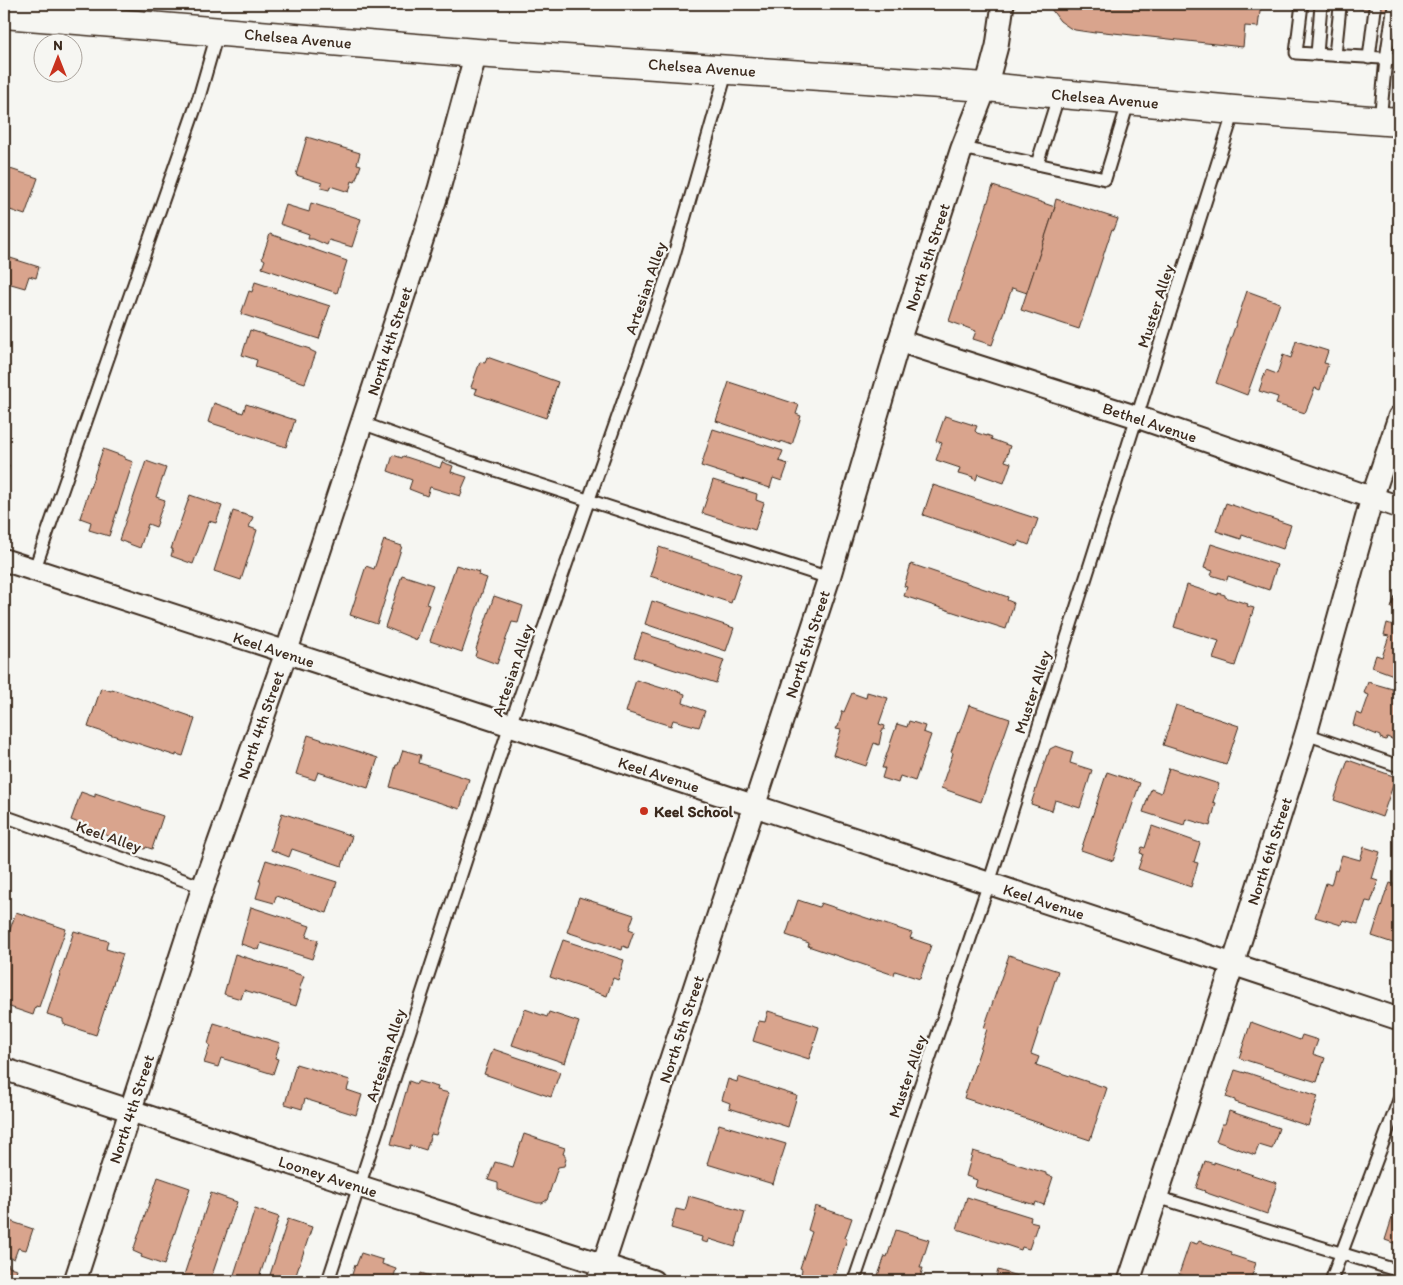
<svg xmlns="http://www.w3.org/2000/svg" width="1403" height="1285" viewBox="0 0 1403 1285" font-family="Itim,sans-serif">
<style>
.building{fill:#d9a48d;stroke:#3b2a1e}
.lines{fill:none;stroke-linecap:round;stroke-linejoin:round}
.lane-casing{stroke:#3b2a1e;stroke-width:15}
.street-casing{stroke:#3b2a1e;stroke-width:25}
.secondary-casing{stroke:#3b2a1e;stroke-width:31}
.lane{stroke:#f6f6f2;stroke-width:11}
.street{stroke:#f6f6f2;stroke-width:21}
.secondary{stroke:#f6f6f2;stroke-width:28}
.poi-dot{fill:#c8321e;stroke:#f6f6f2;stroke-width:2}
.labels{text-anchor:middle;stroke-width:4.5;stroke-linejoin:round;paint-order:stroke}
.street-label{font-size:16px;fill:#3b2a1e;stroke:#f6f6f2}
.poi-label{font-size:16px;font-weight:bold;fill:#3b2a1e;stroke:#f6f6f2;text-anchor:start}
</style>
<rect width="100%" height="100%" fill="#f6f6f2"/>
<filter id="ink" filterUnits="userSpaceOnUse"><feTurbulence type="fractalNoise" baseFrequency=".02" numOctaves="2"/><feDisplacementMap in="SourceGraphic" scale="10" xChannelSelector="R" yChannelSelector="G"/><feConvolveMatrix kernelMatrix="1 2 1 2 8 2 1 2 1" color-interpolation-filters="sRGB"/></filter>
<g filter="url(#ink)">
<g class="building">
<path d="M1049,4h212l-3,23 -13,-1 -2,21 -148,-16v2l-20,-3 -5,-2 -10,-7 -9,-12z"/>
<path d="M1305,4h94v7l-52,-3z"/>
<path d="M307,137l53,16 -3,11 4,1 -6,17 -3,-1 -3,11 -19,-6 -1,4 -8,-2 1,-5 -26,-8z"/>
<path d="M4,167l34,11 -13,37 -21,-7z"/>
<path d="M993,186l62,21 -28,86 -15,-5 -20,57 -19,-6 3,-8 -27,-10z"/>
<path d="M1056,199l62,20 -4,11 -2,-1 -33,100 -58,-19 34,-103h-1z"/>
<path d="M311,203l50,16 -9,28 -23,-7 -2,5 -14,-6h-5l1,-5 -29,-10 6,-19 23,7z"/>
<path d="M270,234l77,27 -10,32 -75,-25 3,-8 -3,-2z"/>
<path d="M4,256l35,11 -3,11 -7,-2 -4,12 -21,-6z"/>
<path d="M255,282l75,24 -11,33 -78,-25 8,-23 3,1z"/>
<path d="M1247,291l33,12 -33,92 -31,-12z"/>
<path d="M250,330l60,19v1l6,3 -11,30 -50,-16 2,-7 -15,-5z"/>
<path d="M1296,341l32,10 -4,12 4,1 -8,26 -5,-2 -10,25 -29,-9 2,-7 -19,-6 7,-21 11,4 6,-19 8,3z"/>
<path d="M487,357l71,25 -12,36 -71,-24 2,-5 -6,-2 9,-25 5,1z"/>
<path d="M729,382l70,23 -3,9 5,2 -9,29 -11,-4v2l-65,-22z"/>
<path d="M214,403l29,10 3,-9 49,16 -9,27 -78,-25z"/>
<path d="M945,416l32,10 -2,5 2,2 10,3v-1l5,2 -1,2 19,7 -5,15 6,2 -7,20 -26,-9 -2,6 -4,-2 1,-1 -10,-3 -1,1 -4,-1 2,-6 -24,-8 6,-17 -6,-2z"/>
<path d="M713,429l70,22 -4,10 9,3 -6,17 -9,-3 -3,10 -69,-22z"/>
<path d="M103,449l22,8v2l8,3 -24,74 -20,-6 2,-8 -11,-4z"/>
<path d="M393,455l9,3 1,-2 37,12 2,-6 11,4 -2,6 16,5 -6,14 1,1 -2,4 -30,-9 -3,9 -18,-7 3,-9 -24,-9z"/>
<path d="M146,461l20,7 -10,29 9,3 -8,21 1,1 -2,5 -8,-3 -8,24 -21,-8z"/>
<path d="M4,464l5,2 -5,17z"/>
<path d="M713,480l44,14 -1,6 8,3 -9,27 -53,-17z"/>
<path d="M933,485l105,34 -9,26 -10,-4 -2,5 -94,-31z"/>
<path d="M190,495l32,11 -6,17 -7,-2 -16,43 -22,-8 2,-7h-2z"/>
<path d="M1226,503l65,22 -8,24 -41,-14 -1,4 -25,-8z"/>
<path d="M233,511l20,6 -4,10 8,3 -16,50 -27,-9z"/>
<path d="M384,540l18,6 -25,78 -27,-9 16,-49 8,3z"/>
<path d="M1211,544l66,21 -8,25 -41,-14 -1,4 -16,-5 2,-4 -9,-3z"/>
<path d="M659,547l82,27 -10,29 -81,-27z"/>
<path d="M911,564l97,33 -1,3 7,3 -8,26 -102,-33 3,-9 -3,-1z"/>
<path d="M456,565l23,7 -1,3 9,3 -25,74 -32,-11z"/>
<path d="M402,575l31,10 -7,19 3,1 -12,35 -32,-13z"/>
<path d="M1187,585l31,10v-2l7,2v2l23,7 -1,2 7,2 -19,58 -22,-7 6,-18 -45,-14z"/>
<path d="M494,596l29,10 -5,17 -6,-1 -15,42 -22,-8 2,-6 -1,-1z"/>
<path d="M1395,596l4,1v15l-8,-4z"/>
<path d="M652,601l82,27 -8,23 -81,-27z"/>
<path d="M1387,623l6,2v-2l6,3v51l-27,-10 4,-12 6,2 7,-21 -5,-1z"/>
<path d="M642,633l82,27 -8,23 -82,-26z"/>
<path d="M636,680l29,9 1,-2 19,7 -2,9 22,8 -6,16 -26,-7 -2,6 -45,-14z"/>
<path d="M1368,682l28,8 1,-3 2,1v54l-12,-5 -1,3 -6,-2v-2l-27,-11 3,-12 6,2 7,-20 -5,-2z"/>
<path d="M101,688l10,3 1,-2 78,27v1l5,2 -12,37 -7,-2v2l-88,-29z"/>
<path d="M867,692l21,6 -9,26 6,2 -1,4h-2l-3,15 -5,-2 -8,23 -33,-11 8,-25 -5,-1 1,-2h1l4,-14h-1l1,-2 2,1 8,-19 14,5z"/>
<path d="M969,705l41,14 -29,83 -40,-14 12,-35 -2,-1 7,-20 1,1z"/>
<path d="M1176,705l63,21 -13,39 -63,-20z"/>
<path d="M909,721l16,5 -2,6 8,3 -16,46 -15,-5 -2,7 -16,-5 3,-10h-3l15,-44 10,3z"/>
<path d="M308,735l70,23 -10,30 -50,-16 -3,8 -19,-6z"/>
<path d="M1056,746l17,6 -3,11 22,7 -12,38 -25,-8 -3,11 -21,-7 16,-49h1l2,-6z"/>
<path d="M403,750l18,5 -2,8 50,16 -9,30 -70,-22 6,-22h2z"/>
<path d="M1348,760l48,17 -14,40 -48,-17z"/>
<path d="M1169,768l50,16 -6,18 3,1 -6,23 -24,-7 -2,6 -41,-13 8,-23 10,4z"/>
<path d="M1107,772l33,11 -27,78 -32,-11z"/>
<path d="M81,792l14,5v-4l68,23 -11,33 -6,-2 -1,2 -62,-22 1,-2 -13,-5z"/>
<path d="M282,813l70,23 -10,30 -50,-17 -3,8 -18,-7z"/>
<path d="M1152,826l48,17 -6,19 4,1 -7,24 -53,-18 5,-15 -3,-1 2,-6 3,1z"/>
<path d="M1364,847l16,5 -8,27 6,2 -7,21 -5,-1 -8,23 -15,-4 -2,5 -26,-8 11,-34 5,2 4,-15 2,1 5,-16 18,5z"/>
<path d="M266,860l71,22 -10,31 -51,-17 -2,7 -18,-5 5,-17h-2z"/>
<path d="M1390,883l9,3v59l-27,-9 14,-45h1z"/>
<path d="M579,897l55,18 -5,14 5,2 -6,17 -5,-2 -1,4 -55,-18z"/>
<path d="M798,900l21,7 2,-4 91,30 -2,5 21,7 -11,34 -25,-8 -1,4 -86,-29 1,-3 -23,-8z"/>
<path d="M251,907l59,19 -4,11 12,3 -6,19 -51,-16 -2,7 -18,-6z"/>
<path d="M16,912l50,17 -27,78 -3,-1 -3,9 -29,-10v-58z"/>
<path d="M74,931l34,10 -2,8 17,5 -27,81 -31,-10 -2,-3v-3l-16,-5z"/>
<path d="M563,940l61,20 -6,20 -5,-2 -6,18 -57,-19z"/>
<path d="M235,954l69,22 -5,14h2l-5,16 -52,-16 -3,9 -17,-5z"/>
<path d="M1009,955l49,16 -27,83 8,3 -3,8 71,23 -17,52 -126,-42 23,-69 -3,-1z"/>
<path d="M525,1009l22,8 2,-5 30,10 -14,41 -53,-18z"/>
<path d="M768,1011l51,16 -10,32 -56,-18 6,-20 6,1z"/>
<path d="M1251,1022l49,18 2,-5 16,5 -5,14 12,4 -8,24 -78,-24z"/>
<path d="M214,1023l66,20 -5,15 3,1 -5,15 -52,-16 -3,9 -14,-4 6,-18 -2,-1z"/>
<path d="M493,1049l67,23 -9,25 -67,-23z"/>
<path d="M296,1064l54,16 -3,10 15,5 -6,20 -51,-16 -3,10 -17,-5z"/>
<path d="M1235,1070l10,3v-1l73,24 -10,30 -73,-24v-2l-9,-3z"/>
<path d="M738,1077l59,19 -9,31 -59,-19 1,-5 -8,-3 6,-21 9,3z"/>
<path d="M409,1081l8,3v-3l21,6 -1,3 12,3 -13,42 -5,-1 -5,16 -16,-5 -1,4 -18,-5z"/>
<path d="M1229,1111l50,17 -7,21 -13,-4 -4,10 -39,-14 6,-17h3z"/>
<path d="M719,1124l67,20 -13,40 -66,-20z"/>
<path d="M524,1134l41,14 -2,6h1l2,5 -2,7 -6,1 -11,33 -5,3h-5l-34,-11 -5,-3v-6l-10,-3 7,-18 18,5z"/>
<path d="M973,1151l73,22v2l7,2 -9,28 -8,-3 -1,3 -60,-18 2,-7 -11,-4z"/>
<path d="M1205,1161l9,3v-2l63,21 -10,31 -63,-22 1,-1 -9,-3z"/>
<path d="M158,1177l32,11 -26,77 -23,-8 1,-2 -9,-4z"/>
<path d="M211,1193l26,9 -27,79h-28z"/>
<path d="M689,1196l56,16 -10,35 -26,-8 -1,4 -7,-2 1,-4 -31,-9 5,-19 9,2z"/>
<path d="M967,1197l64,20 -1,4 8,2 -9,26 -7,-2 -1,3 -64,-21z"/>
<path d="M815,1206l37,12 -7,20 2,1 -14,42h-13l-19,-6 1,-6 -2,-1 12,-36 -4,-2z"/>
<path d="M255,1209l24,8 -21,64h-26z"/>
<path d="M1393,1215l6,2v28l-14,-5z"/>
<path d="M4,1219l29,10 -7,21 -8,-2 -4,11 -10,-4z"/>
<path d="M288,1219l24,8 -18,54h-26z"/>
<path d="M896,1230l33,10 -9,28h3l-4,13h-43l9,-25 2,1z"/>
<path d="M1199,1241l33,11 -1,3 25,8 -6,18h-62l-5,-1 1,-4 -5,-2 11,-32 7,2z"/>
<path d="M361,1253l22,7 -1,4 14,5 -3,11 3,1h-46l5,-16 1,1z"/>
<path d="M4,1263l5,2v2l8,2 -4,12h-9z"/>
<path d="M998,1270l35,11h-38z"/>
<path d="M421,1273l22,7v1h-25z"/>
</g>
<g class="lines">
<defs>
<g id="lane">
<path d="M1302,4l-6,49 103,6"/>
<path d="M1317,54l4,-49"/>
<path d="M1335,55l5,-48"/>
<path d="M1369,58l6,-49"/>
<path d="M1380,121l6,-62 7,-48"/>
<path d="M962,148l75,16 22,-70"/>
<path d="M1037,164l68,15 24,-79"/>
<path d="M362,423l108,39 359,116"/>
<path d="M34,571l165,-474 19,-66"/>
<path d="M1306,734l93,32"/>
<path d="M4,816l199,71"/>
<path d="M1157,1197l242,74"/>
<path d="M328,1281l182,-556 162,-463 55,-192"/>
<path d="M854,1281l135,-398 245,-772"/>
<path d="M1331,1281l68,-181"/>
</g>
<g id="street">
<path d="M899,341l238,76 262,90"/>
<path d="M4,560l506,165 889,294"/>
<path d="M4,1069l355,117 294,95"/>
<path d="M75,1281l128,-394 83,-234 153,-464 37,-136"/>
<path d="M598,1281l231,-703 70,-237 63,-193 24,-61 11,-41 6,-42"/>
<path d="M1129,1281l104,-317 73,-230 66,-236 27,-81"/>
</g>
<path id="secondary" d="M4,14l472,39 510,34 248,23 165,12"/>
</defs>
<use href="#lane" class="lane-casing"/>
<use href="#street" class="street-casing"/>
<use href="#secondary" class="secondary-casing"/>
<use href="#lane" class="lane"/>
<use href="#street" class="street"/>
<use href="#secondary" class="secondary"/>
</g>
</g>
<circle class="poi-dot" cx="644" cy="811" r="5"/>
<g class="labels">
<g class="street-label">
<text transform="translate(298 38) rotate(5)" y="6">Chelsea Avenue</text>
<text transform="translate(702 67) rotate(4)" y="6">Chelsea Avenue</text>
<text transform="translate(1105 98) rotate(5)" y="6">Chelsea Avenue</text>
<text transform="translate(927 257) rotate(-72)" y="6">North 5th Street</text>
<text transform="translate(645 288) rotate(-71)" y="6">Artesian Alley</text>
<text transform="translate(1155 306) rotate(-72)" y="6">Muster Alley</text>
<text transform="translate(389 341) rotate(-72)" y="6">North 4th Street</text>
<text transform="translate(1150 422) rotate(18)" y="6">Bethel Avenue</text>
<text transform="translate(807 644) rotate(-72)" y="6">North 5th Street</text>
<text transform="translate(274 649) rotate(18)" y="6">Keel Avenue</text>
<text transform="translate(512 670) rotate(-71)" y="6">Artesian Alley</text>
<text transform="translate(1032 692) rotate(-72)" y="6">Muster Alley</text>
<text transform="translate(260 725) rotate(-71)" y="6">North 4th Street</text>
<text transform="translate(659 774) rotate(18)" y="6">Keel Avenue</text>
<text transform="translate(109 836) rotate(19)" y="6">Keel Alley</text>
<text transform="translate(1269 851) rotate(-72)" y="6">North 6th Street</text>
<text transform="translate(1044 901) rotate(18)" y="6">Keel Avenue</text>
<text transform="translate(681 1029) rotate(-72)" y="6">North 5th Street</text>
<text transform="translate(385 1055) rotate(-72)" y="6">Artesian Alley</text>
<text transform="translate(907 1076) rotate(-71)" y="6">Muster Alley</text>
<text transform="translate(131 1109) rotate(-72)" y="6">North 4th Street</text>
<text transform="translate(328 1176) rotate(18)" y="6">Looney Avenue</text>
</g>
<g class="poi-label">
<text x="654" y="817">Keel School</text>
</g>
</g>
<rect width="1403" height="1285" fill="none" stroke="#f6f6f2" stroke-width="20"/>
<rect x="10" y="10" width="1383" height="1265" fill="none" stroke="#3b2a1e" stroke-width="2" filter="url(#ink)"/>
<g transform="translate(58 58)"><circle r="24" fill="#f6f6f2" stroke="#aba49d"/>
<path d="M0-4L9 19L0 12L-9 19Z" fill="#c8321e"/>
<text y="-8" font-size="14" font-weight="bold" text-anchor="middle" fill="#3b2a1e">N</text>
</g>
</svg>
